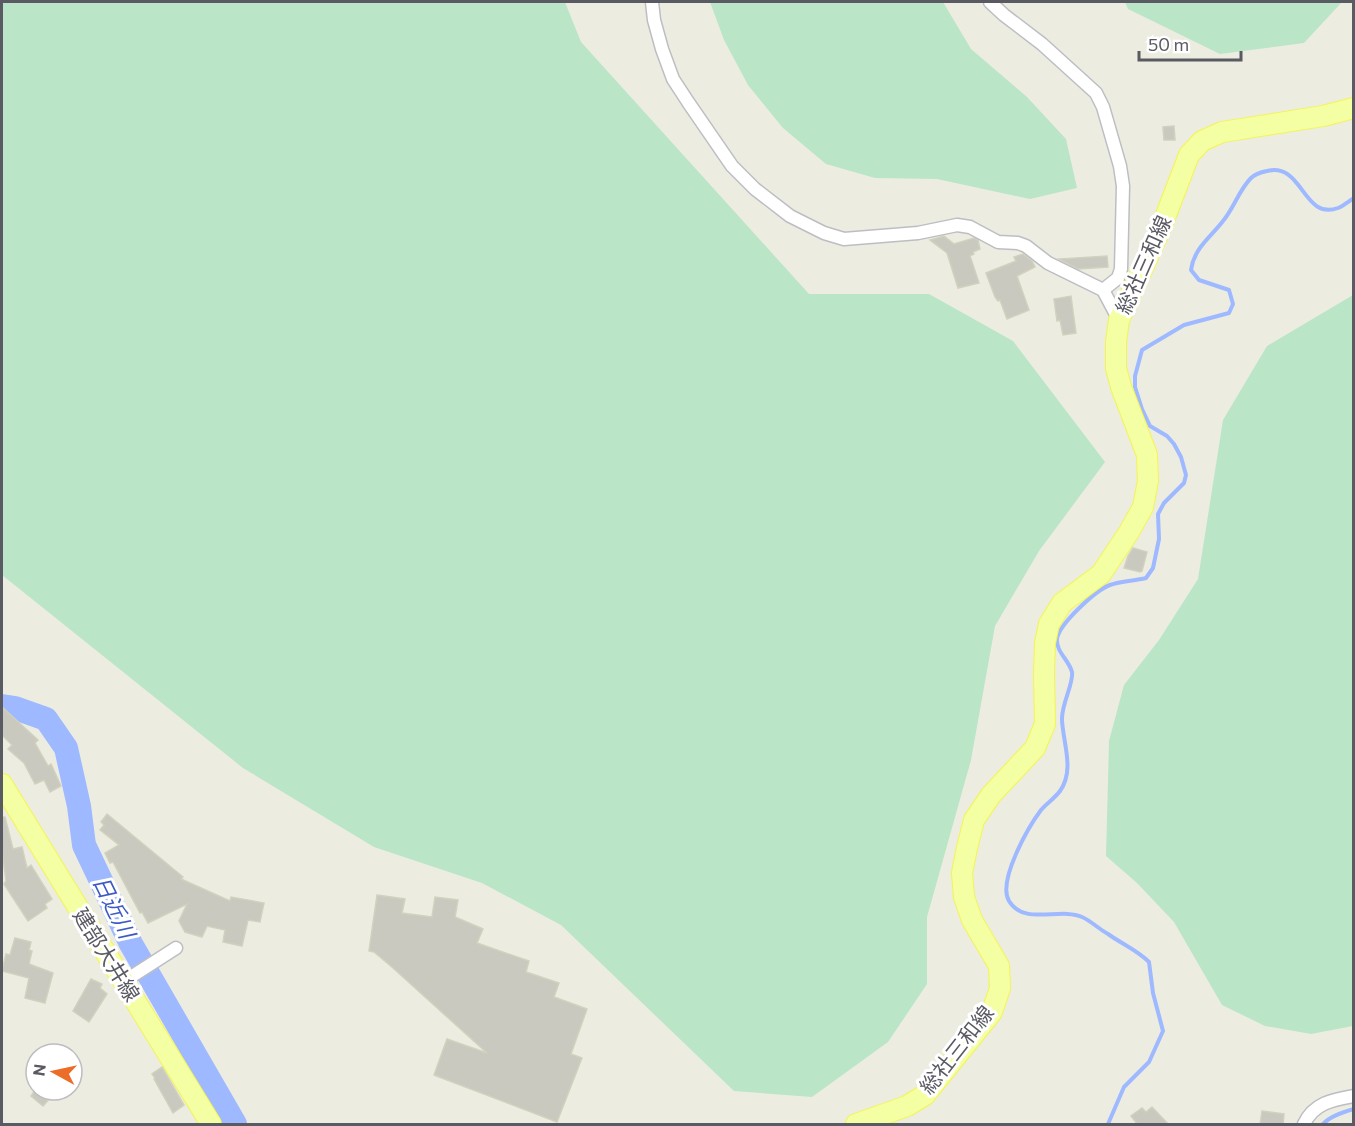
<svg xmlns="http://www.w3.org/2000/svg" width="1355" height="1126" viewBox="0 0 1355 1126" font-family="Commissioner,'Noto Sans JP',sans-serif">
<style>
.green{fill:#bbe5c7}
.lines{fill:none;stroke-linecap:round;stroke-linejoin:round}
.stream{stroke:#9eb9ff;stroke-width:4}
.river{stroke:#9eb9ff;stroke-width:24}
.building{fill:#c9c9bf;stroke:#d1d1be;stroke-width:1.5}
.street-casing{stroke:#bdbec4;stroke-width:15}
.primary-casing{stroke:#f4f452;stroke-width:22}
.street{stroke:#fff;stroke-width:12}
.primary{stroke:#f4ffa3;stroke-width:20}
.labels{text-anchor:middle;stroke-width:6;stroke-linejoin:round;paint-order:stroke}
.street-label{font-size:21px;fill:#595a62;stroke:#fff}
.water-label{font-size:22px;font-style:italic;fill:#3e5ac4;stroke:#fff}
</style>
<rect width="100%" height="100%" fill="#ecede0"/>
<g class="green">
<path d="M2,2h563l16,40 228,252h120l84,47 92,121 -66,89 -44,75 -24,134 -44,157v67l-39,58 -76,55 -78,-6 -173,-166 -79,-42 -108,-36 -131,-79 -241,-193z"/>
<path d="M710,2h233l28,47 56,48 39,42 11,49 -47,11 -93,-20 -62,-1 -49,-14 -43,-36 -35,-43 -24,-45z"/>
<path d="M1125,2h217l-38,41 -84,11 -92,-45z"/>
<path d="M1353,295v731l-42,8 -46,-8 -43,-21 -48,-83 -37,-39 -31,-27 3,-115 15,-56 35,-45 39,-61 25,-159 44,-74z"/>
</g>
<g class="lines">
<g class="stream">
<path d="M1108,1124l16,-37 25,-25 14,-31 -10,-38 -4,-31c-12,-12 -27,-18 -41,-28 -9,-5 -17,-13 -26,-17 -22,-10 -58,9 -73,-16 -12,-20 20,-75 32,-91 6,-7 14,-12 19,-19 15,-21 3,-48 2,-71 -1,-15 12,-37 10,-48 -3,-12 -16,-20 -15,-33 2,-15 39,-49 53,-54 11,-4 24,-4 36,-7l7,-10 6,-29 -1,-25 6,-11 20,-20 2,-8 -5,-18 -7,-13 -7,-8 -17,-10 -8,-17 -7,-22v-11l7,-26 42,-25 45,-12 4,-9 -4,-14 -30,-10 -8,-10c3,-22 19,-32 32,-49 11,-13 16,-31 28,-43 3,-3 11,-6 16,-7 36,-9 36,50 71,37 5,-2 11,-7 16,-10"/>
<path d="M1323,1124c7,-8 20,-12 31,-15"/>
</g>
<path class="river" d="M2,706l13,2 31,11 20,29 13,58 5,39 47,99 104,180"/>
</g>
<g class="building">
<path d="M1174,126l1,14h-11l-1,-13z"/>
<path d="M944,236l10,8 20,-6 4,2 2,9 -7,3 1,2 -4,2 9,27 -21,5 -11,-35 -17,-13z"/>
<path d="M1023,254l9,7 3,6 -18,9 12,34 -22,9 -7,-19 -2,1 -3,-4 -9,-24 30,-12 -2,-4z"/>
<path d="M1107,256l1,11 -30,2 -19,-10z"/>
<path d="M1071,296l5,37 -13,2 -3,-15 -3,1 -3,-22z"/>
<path d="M1133,548l14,4 -5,19 -2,1 -16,-4 4,-12z"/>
<path d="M2,707l36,33 -3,3 13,23 3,-2 10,22 -11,6 -6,-12 -9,4 -11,-21 -16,-14 4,-4 -10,-10z"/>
<path d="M107,814l76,63 -2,2 49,22 1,-4 33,6 -4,19 -12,-2 -6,26 -19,-4 2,-12 -18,-4 -5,11 -17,-5 -6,-11 8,-17 -39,19 -6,-11 -2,1 -27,-51 -3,1 -5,-10 14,-8 -19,-15 4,-5 -3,-3z"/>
<path d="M2,817h3l8,32 9,-2 5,21 4,-3 21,34 -7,5 2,4 -19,13 -24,-37 2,-3 -4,-30z"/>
<path d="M377,895l28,4 -3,14 30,4 3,-20 23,3 -3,17 28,12 -6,14 52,18 -3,11 33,11 -5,14 33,12 -16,45 11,4 -25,64 -123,-47 13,-36 40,14 -94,-85 -19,-16 -5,-1z"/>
<path d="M15,938l16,4 -2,8 3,1 -3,13 24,9 -8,30 -20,-5 4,-20 -27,-7 4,-17 4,1z"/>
<path d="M91,979l11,5 -2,4 7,6 -18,28 -16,-11z"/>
<path d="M162,1067l22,38 -11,8 -19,-34 1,-1 -3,-4z"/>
<path d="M35,1090h8l8,7 -8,9 -12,-10z"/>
<path d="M1152,1107l17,18h-31l-7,-9 11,-8 4,4z"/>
<path d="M1262,1111l22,3 -1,11h-23z"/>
</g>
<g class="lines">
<defs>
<g id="street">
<path d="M652,2l2,18 8,29 11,30 15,23 44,64 23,23 35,27 34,17 20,6 74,-6 39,-8 13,2 28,15 20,1 8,3 22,17 55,27 16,30"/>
<path d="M990,2l14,13 38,29 54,49 7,14 17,59 3,20 -2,83 -3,9 -15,12"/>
<path d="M123,982l53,-34"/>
<path d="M1304,1124c10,-21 28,-24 50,-28"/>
</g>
<g id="primary">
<path d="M2,784l209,340"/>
<path d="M856,1124l51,-18 18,-11 67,-83 8,-24 -1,-22 -27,-46 -8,-23 -2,-24 5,-25 7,-28 17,-25 44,-47 10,-24 -1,-52 1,-29 4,-19 13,-21 39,-29 28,-42 14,-25 5,-26 -1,-26 -26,-68 -5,-19v-26l3,-22 42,-92 28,-73 13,-14 20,-9 101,-16 31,-8"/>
</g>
</defs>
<use href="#street" class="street-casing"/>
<use href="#primary" class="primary-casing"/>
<use href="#street" class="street"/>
<use href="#primary" class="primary"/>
</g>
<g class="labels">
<g class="street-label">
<text transform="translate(1144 265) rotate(-66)" y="7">総社三和線</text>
<text transform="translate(106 955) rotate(58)" y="7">建部大井線</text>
<text transform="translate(957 1050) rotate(-52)" y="7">総社三和線</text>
</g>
<g class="water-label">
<text transform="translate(114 907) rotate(64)" y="8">日近川</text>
</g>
</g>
<rect width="1355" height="1126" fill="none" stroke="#595a62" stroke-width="6"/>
<g transform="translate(54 1072) rotate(278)"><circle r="28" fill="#ffffff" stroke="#bdbdc0" stroke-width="1.5"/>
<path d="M0-4.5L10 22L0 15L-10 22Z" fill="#ec6d27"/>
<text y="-9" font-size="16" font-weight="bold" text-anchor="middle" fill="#595a62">N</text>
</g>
<path d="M1139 51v9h102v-9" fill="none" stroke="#595a62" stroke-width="3"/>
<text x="1148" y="51" font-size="18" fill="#595a62" stroke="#ffffff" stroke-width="4.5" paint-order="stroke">50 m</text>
</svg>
